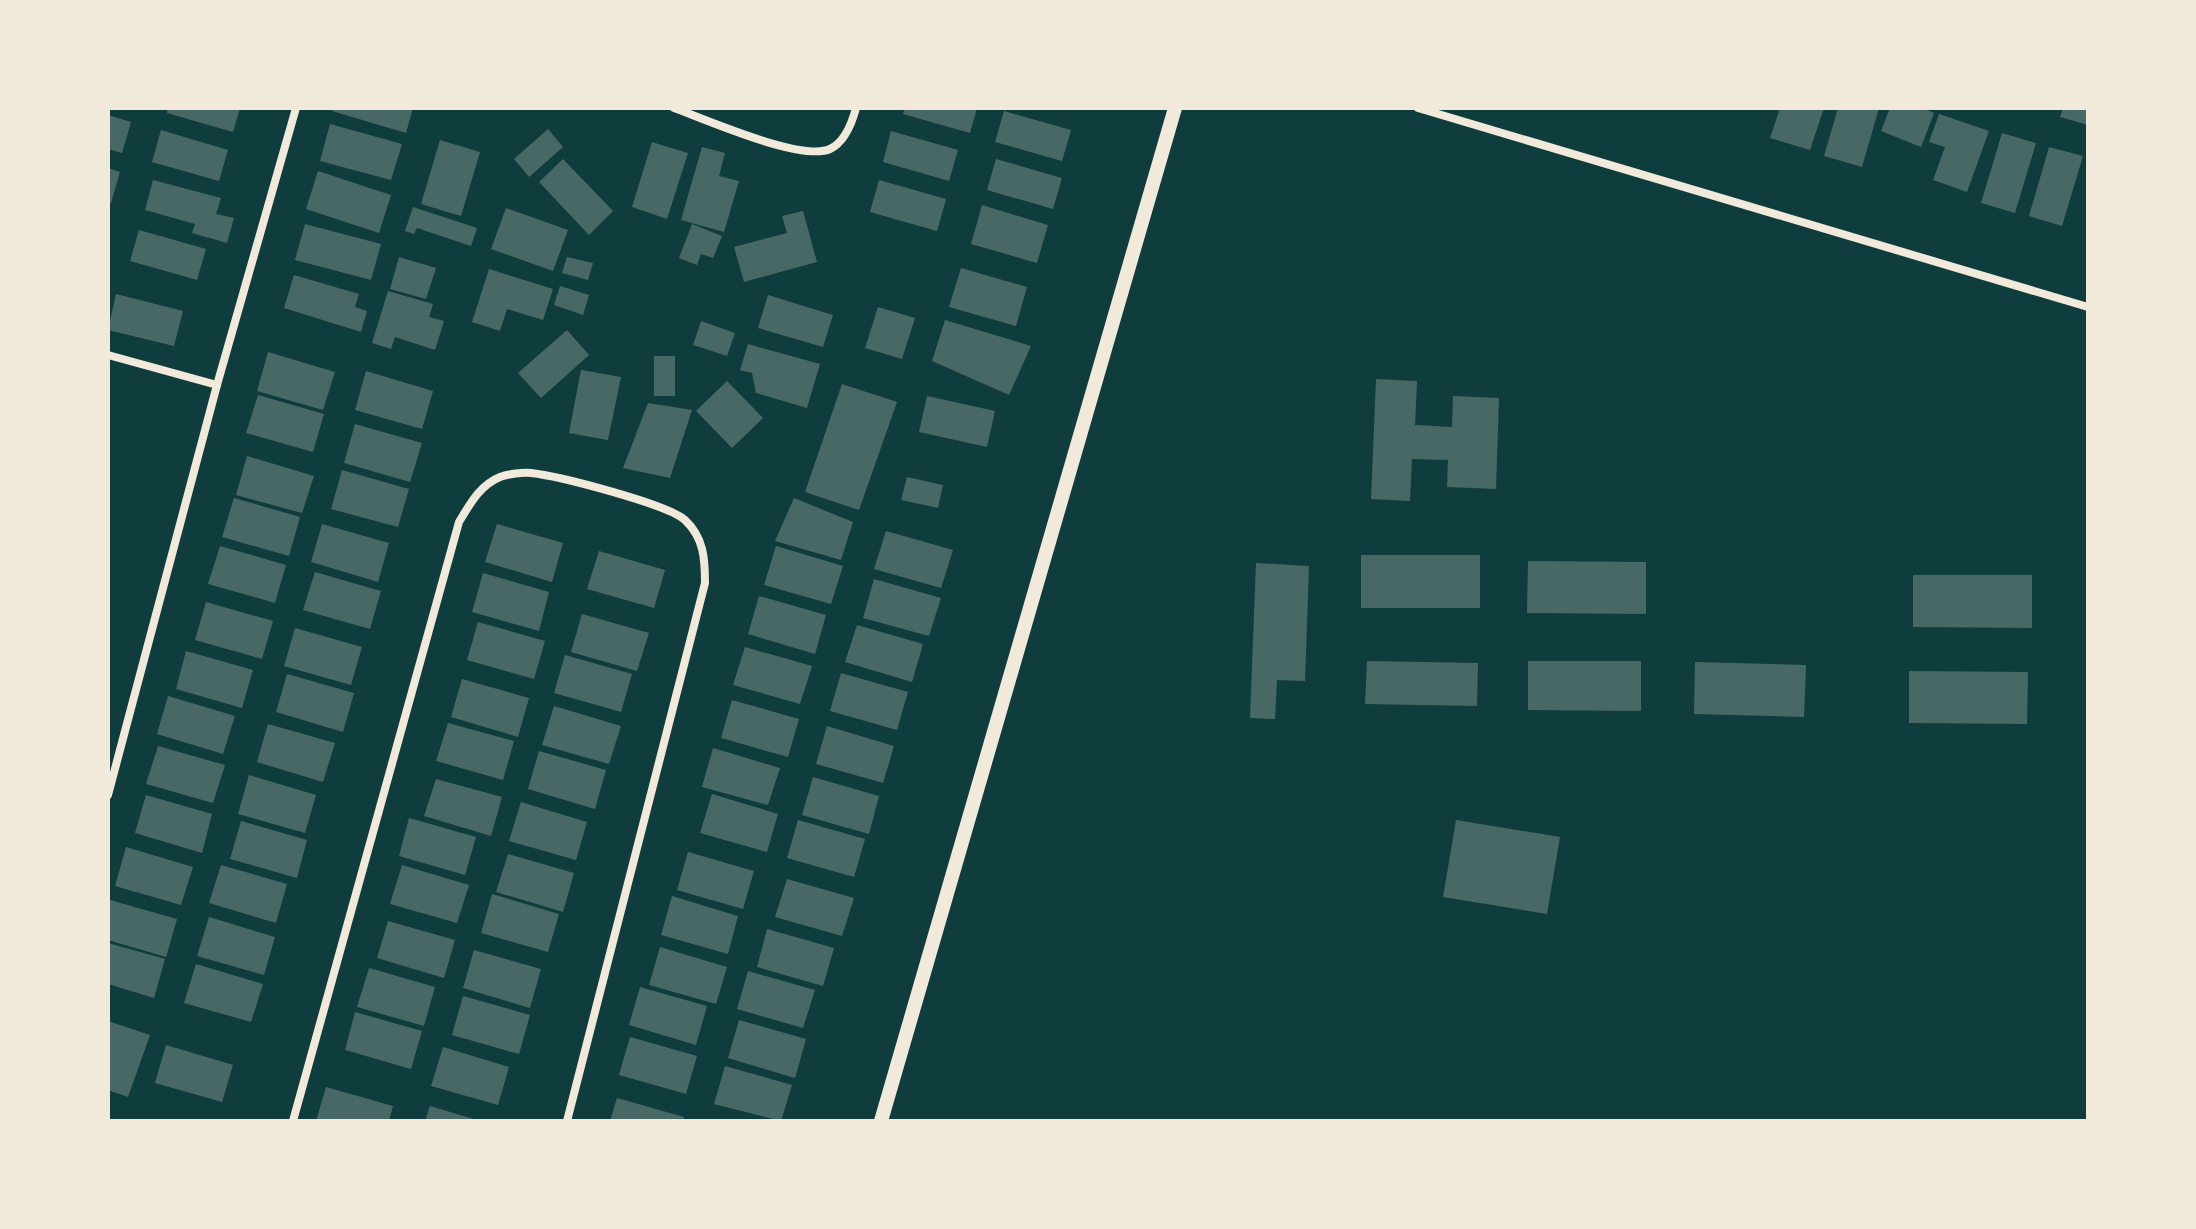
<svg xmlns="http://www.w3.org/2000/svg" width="2196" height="1229" viewBox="0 0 2196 1229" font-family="'Alegreya Sans',sans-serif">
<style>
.building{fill:#486865}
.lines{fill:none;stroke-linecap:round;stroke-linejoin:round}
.minor{stroke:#f1e9da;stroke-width:8}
.tertiary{stroke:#f1e9da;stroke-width:14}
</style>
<rect width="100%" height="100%" fill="#0f3d3e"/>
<g class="building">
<path d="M168,108h72l-7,24 -66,-19z"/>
<path d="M333,108h80l-7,25 -74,-22z"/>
<path d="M905,108h72l-7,25 -67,-19z"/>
<path d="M1780,108h44l-14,42 -40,-12z"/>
<path d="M1838,108h41l-17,59 -38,-11z"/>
<path d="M1890,108h32l12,5 -13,34 -40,-16z"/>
<path d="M2063,108h25v17l-28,-8z"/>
<path d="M1004,111l67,19 -9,31 -67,-19z"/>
<path d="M1939,114l50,17 -22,61 -34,-12 12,-33 -16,-5z"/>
<path d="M108,115l23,7 -9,31 -14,-4z"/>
<path d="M330,124l72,20 -11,36 -71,-19z"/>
<path d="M548,129l15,18 -34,30 -15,-18z"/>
<path d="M161,130l67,20 -9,31 -67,-19z"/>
<path d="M891,131l67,19 -9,31 -66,-19z"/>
<path d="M2002,133l34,10 -21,70 -34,-10z"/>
<path d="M440,140l40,12 -19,64 -40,-12z"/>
<path d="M652,142l36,11 -21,66 -35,-12z"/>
<path d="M702,147l23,6 -6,23 20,5 -15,51 -43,-12z"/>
<path d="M2049,147l34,9 -21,70 -33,-10z"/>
<path d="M563,159l50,52 -24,24 -50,-53z"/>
<path d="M996,159l66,19 -9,31 -66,-19z"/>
<path d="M108,168l12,4 -9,31 -3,-1z"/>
<path d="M318,171l73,24 -12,38 -73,-24z"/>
<path d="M153,180l68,18 -5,16 18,4 -7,25 -35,-10 3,-9 -50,-14z"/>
<path d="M879,180l67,19 -9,32 -67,-19z"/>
<path d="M982,205l66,20 -11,38 -66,-19z"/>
<path d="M413,207l64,21 -6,18 -54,-18 -3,6 -9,-3z"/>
<path d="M506,208l62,22 -15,41 -62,-22z"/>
<path d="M803,211l14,51 -73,20 -10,-35 53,-14 -5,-17z"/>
<path d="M305,224l76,20 -10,36 -76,-20z"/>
<path d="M692,224l30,12 -9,22 -12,-4 -4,11 -18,-7z"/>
<path d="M139,230l67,19 -9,31 -67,-19z"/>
<path d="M399,257l37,11 -10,31 -36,-10z"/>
<path d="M567,257l26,6 -5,17 -26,-7z"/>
<path d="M961,268l66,19 -11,39 -67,-19z"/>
<path d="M489,269l64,20 -10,31 -36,-11 -7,22 -28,-9z"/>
<path d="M294,275l65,19 -4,13 12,4 -6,21 -77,-24z"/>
<path d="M560,286l29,9 -6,20 -29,-10z"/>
<path d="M388,291l45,13 -4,13 15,4 -9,29 -40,-13 -4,12 -19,-6z"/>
<path d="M116,294l67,17 -9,35 -66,-16z"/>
<path d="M768,295l65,20 -10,32 -65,-19z"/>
<path d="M878,307l37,11 -13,41 -37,-11z"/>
<path d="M945,320l86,26 -22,49 -77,-34z"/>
<path d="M701,321l34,12 -8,23 -34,-11z"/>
<path d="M567,330l22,25 -48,43 -23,-25z"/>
<path d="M748,344l72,20 -13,44 -51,-15 -4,-20 -12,-3z"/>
<path d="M268,352l67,20 -12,38 -66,-19z"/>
<rect x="654" y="356" width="21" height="40"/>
<path d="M581,370l40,7 -13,63 -39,-7z"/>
<path d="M366,371l67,20 -11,38 -67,-19z"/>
<path d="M1376,379l41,2 -2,44 37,2 1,-31 46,2 -3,91 -49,-2 1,-27 -36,-1 -2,42 -39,-2z"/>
<path d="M727,381l36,37 -31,30 -36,-37z"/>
<path d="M842,384l55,18 -38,108 -54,-18z"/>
<path d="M258,395l66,19 -11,38 -67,-19z"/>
<path d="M927,396l68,15 -8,36 -68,-15z"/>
<path d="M648,403l44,7 -22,68 -47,-10z"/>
<path d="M355,424l67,19 -12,39 -66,-19z"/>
<path d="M247,456l67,20 -12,37 -66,-18z"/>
<path d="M342,470l67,19 -11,38 -67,-18z"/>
<path d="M907,477l36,8 -5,23 -37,-8z"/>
<path d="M234,498l66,19 -11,39 -67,-19z"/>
<path d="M794,498l59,24 -12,38 -66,-19z"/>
<path d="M322,524l67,19 -11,39 -67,-20z"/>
<path d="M497,524l66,19 -11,39 -67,-20z"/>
<path d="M886,531l67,19 -12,38 -67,-19z"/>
<path d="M220,546l66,19 -11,38 -67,-19z"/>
<path d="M776,546l67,20 -12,38 -67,-19z"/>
<path d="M599,551l66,19 -11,38 -67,-19z"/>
<rect x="1361" y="555" width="119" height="53"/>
<path d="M1528,561l118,1v52l-119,-1z"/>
<path d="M1256,563l53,3 -4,115 -28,-1 -2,39 -25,-1z"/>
<path d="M315,572l66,19 -11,38 -67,-19z"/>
<path d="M483,573l66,19 -10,39 -67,-19z"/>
<path d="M1913,575h119v53l-119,-1z"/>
<path d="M874,579l67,19 -12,38 -66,-18z"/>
<path d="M759,596l67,19 -11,39 -67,-20z"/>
<path d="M206,602l67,19 -11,38 -67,-19z"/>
<path d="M582,614l67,19 -12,38 -66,-19z"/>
<path d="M478,622l67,19 -11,38 -67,-19z"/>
<path d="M857,625l66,19 -11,38 -67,-20z"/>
<path d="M295,628l67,19 -11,38 -67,-19z"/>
<path d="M745,647l67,19 -12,38 -67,-19z"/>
<path d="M186,651l67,19 -11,38 -66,-19z"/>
<path d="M565,655l67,19 -11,38 -67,-19z"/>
<path d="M1367,661l111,2 -1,43 -112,-2z"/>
<path d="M1528,661h113v50l-113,-1z"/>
<path d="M1695,662l111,3 -2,52 -110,-3z"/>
<path d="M1909,671l119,1 -1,52 -118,-1z"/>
<path d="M841,673l67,19 -11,38 -67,-19z"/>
<path d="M287,674l67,19 -11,39 -67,-20z"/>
<path d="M462,679l67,19 -11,39 -67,-20z"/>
<path d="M168,696l67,20 -12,38 -66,-20z"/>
<path d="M732,700l67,19 -11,38 -67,-19z"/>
<path d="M554,706l67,20 -12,38 -67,-19z"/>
<path d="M448,723l66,18 -11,39 -67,-19z"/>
<path d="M268,724l67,19 -12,39 -66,-20z"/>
<path d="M827,726l67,20 -11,37 -67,-19z"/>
<path d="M158,746l67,19 -12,38 -67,-19z"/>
<path d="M713,748l67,20 -12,37 -66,-18z"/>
<path d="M539,751l67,19 -11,39 -67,-20z"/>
<path d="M249,775l67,20 -11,38 -67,-19z"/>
<path d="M813,777l66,19 -10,38 -67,-19z"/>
<path d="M436,779l66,18 -11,39 -67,-20z"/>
<path d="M712,794l66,20 -11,38 -67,-19z"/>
<path d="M146,795l66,19 -10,39 -67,-20z"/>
<path d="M521,802l66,20 -11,38 -67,-19z"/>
<path d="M409,818l67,19 -11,38 -66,-19z"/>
<path d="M798,820l67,19 -11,38 -67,-19z"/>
<path d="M1456,820l104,17 -13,77 -104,-17z"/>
<path d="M241,821l66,19 -10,38 -67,-19z"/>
<path d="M126,847l67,20 -12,38 -66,-19z"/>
<path d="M688,852l66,19 -11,38 -66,-19z"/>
<path d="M508,854l66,19 -11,39 -67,-20z"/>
<path d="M221,865l66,19 -11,39 -67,-20z"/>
<path d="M402,865l67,20 -12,38 -67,-19z"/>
<path d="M787,879l67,19 -12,38 -67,-19z"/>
<path d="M492,894l67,20 -11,38 -67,-19z"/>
<path d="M672,896l66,20 -10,38 -67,-19z"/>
<path d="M110,900l67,19 -11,38 -58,-17z"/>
<path d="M209,917l66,20 -11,38 -67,-19z"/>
<path d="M388,921l67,19 -11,38 -67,-20z"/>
<path d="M767,929l67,19 -11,38 -66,-19z"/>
<path d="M108,943l57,16 -11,39 -46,-14z"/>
<path d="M660,947l67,20 -11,37 -67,-19z"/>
<path d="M474,950l67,19 -11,39 -67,-20z"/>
<path d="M196,964l67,20 -12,38 -67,-19z"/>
<path d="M369,968l66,19 -11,39 -67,-19z"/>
<path d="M748,971l67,19 -12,38 -66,-19z"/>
<path d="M640,987l67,19 -11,39 -67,-20z"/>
<path d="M463,996l67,19 -11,39 -67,-19z"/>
<path d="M355,1012l67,19 -11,38 -66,-19z"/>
<path d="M739,1020l67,19 -11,39 -67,-20z"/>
<path d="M108,1021l42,14 -22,62 -20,-7z"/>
<path d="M630,1037l67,19 -11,38 -67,-19z"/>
<path d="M166,1045l67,20 -11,37 -67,-19z"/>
<path d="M443,1047l66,20 -11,38 -67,-19z"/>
<path d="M725,1066l67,19 -11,36 -67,-17z"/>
<path d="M326,1087l67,19 -4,15h-73z"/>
<path d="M617,1098l67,19 -1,4h-73z"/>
<path d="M430,1106l47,14v1h-52z"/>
</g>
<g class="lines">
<g class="minor">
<path d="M674,108c31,11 127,54 156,41 15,-7 22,-26 26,-41"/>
<path d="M1418,108l670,199"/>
<path d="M108,355l109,30"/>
<path d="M108,795l109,-410 79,-277"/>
<path d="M293,1121l166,-599c11,-18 21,-37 41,-45 8,-3 23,-5 31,-4 28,3 136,31 154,47 19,18 20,39 20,63l-138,538"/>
</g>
<path class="tertiary" d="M881,1121l294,-1013"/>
</g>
<rect width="2196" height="1229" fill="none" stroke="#f1e9da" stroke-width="220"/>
</svg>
